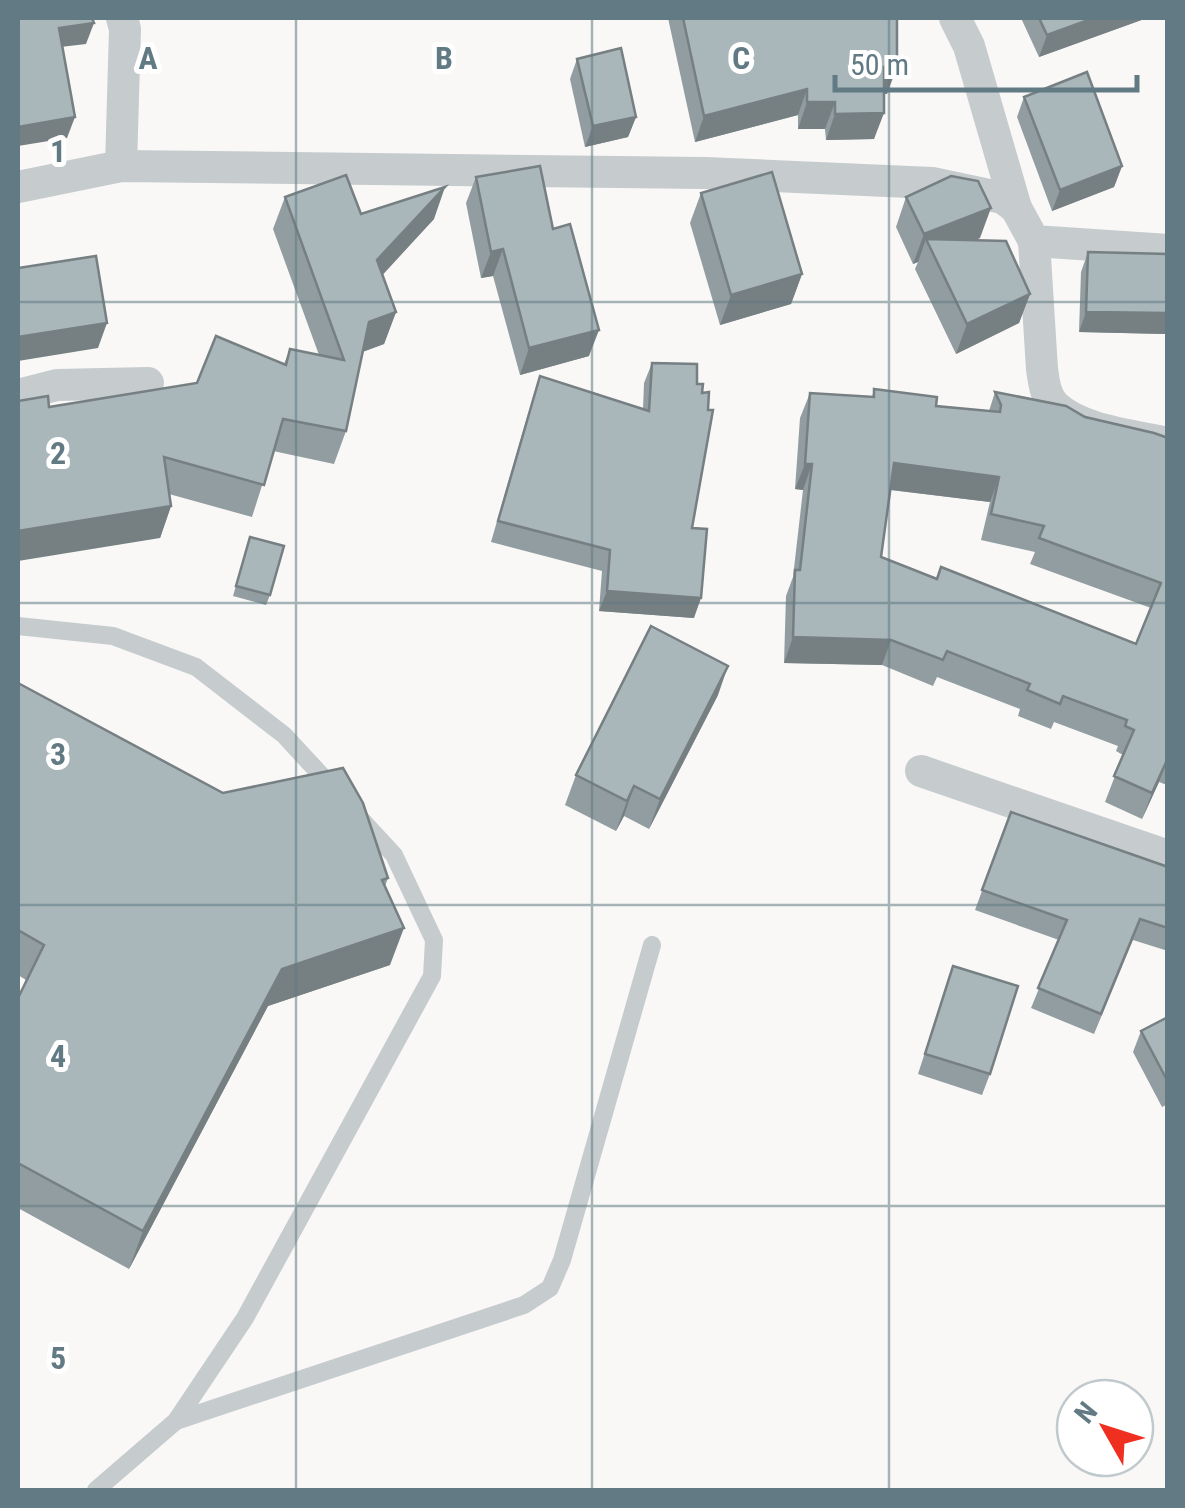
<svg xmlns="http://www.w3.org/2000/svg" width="1185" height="1508" viewBox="0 0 1185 1508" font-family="'Roboto Condensed',sans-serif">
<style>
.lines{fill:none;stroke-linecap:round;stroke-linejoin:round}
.service{stroke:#c6cbce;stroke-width:18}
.minor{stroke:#c6cbce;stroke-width:32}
.wall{fill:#919da0;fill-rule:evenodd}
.shaded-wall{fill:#767f82}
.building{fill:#a9b6ba;stroke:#767f82;stroke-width:2.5;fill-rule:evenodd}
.grid{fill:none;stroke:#617a83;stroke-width:2.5;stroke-opacity:0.55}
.grid-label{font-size:32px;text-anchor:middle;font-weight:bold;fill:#617a83;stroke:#fff;stroke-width:10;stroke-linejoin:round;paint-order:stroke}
</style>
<rect width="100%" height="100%" fill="#f9f8f6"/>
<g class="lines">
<g class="service">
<path d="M18,626l95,10 83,31 88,68 49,53"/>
<path d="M176,1421l348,-116 26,-17 12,-28 90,-315"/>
<path d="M96,1490l80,-69 69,-103 187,-342 2,-36 -40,-85 -37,-40"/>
</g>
<g class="minor">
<path d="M955,18l14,28 47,162"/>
<path d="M121,166l4,-137 -3,-11"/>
<path d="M18,187l103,-21 584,7 227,10 71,15 13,10 18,33 134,9"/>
<path d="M1034,241l8,128c2,13 3,27 13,37 27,25 78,29 113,37"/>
<path d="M18,395l39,-10 91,-2"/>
<path d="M921,771l247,85"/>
</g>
</g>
<g class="wall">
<path d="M668,18h229l-10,76h-3l-10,45 -48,1 -1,-11h-27v-14l-103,27z"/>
<path d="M1021,18h126l-108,39z"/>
<path d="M577,59l59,58 -8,20 -43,10 -15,-68z"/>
<path d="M1024,97l98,69 -8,21 -62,24 -35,-94z"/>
<path d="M476,177l77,52 36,127 -69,19 -27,-99 -12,2 -15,-75z"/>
<path d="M701,193l101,81 -11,30 -71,21 -30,-102z"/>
<path d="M285,197l76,17 73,5 -52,55 14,38 -12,32 -22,8 -16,79 -12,33 -61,-13 -21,66 -83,-23 2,12 -11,32 -111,-131 148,-24 87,-19 6,-15 29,6 -46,-126z"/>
<path d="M906,197l74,41 -6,2 56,54 -11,29 -63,31 -41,-85 3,-7 -5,2 -17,-37z"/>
<path d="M1088,252l80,2v74l-3,6 -86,-2 2,-60z"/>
<path d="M652,363l40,165 2,90 -95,-7 3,-40 -111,-29 42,-145 7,-21 103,33 1,-26z"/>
<path d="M874,389l62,17 53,5 6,-19 173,46v346l-1,1 -8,-3 -17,37 -37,-17 18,-47 -7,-4 2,-5 -64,-24 -3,7 -33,-13 2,-7 -83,-32 -4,9 -51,-21 -98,-2 2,-67 7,-19 10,-87 -8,-1 5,-71 10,-25 62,4zM890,490l100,12 -9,38 54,12 -5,12 121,44 -15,36 -199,-65 -56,-22z"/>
<path d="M250,537l20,58 -4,10 -33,-9z"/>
<path d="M18,683l205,110 165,85 -3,8 5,79 -122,41 -139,263 -111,-61v-210l8,-18 -8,-5z"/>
<path d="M718,695l-69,134 -25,-13 -8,15 -51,-26 11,-30z"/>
<path d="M1011,812l157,55v84l-35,-11 -39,94 -63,-26 28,-68 -84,-30z"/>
<path d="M953,966l37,108 -8,21 -64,-21z"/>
<path d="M1168,1017v87l-6,3 -29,-55 8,-21z"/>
</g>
<g class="shaded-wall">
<path d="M1094,18h53l-108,39 8,-22z"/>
<path d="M94,23l-8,21 -34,4 7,-20z"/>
<path d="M884,67h13l-10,27 -13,-1z"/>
<path d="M807,89l-9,26 -103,27 9,-26z"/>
<path d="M807,102h28l-10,27h-27z"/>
<path d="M884,113l-10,26 -48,1 9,-26z"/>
<path d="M75,117l-8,21 -49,8v-19z"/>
<path d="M636,117l-8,20 -43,10 8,-21z"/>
<path d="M1122,166l-8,21 -62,24 8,-21z"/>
<path d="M445,187l-11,32 -68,74 11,-33z"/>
<path d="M991,208l-11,30 -46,18 -8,-17 -8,23 -5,2 11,-30z"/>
<path d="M503,249l-10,27 -12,2 10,-26z"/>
<path d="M802,274l-11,30 -71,21 11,-30z"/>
<path d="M1030,294l-11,29 -63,31 11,-30z"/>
<path d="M396,312l-12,32 -27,10 12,-32z"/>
<path d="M1086,312l82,1v15l-3,6 -86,-2z"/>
<path d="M107,323l-9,25 -80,13v-24z"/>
<path d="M599,330l-10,26 -69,19 9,-27z"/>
<path d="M894,463l105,14 -9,25 -106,-13z"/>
<path d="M805,464h7l-9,26 -8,-1z"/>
<path d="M171,506l-11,32 -142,23v-30z"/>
<path d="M607,591l94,7 -7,20 -95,-7z"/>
<path d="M793,637l98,3 -9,25 -98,-2z"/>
<path d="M728,666l-10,29 -69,134 11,-30z"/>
<path d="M1168,758l-9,24 -17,37 10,-26z"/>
<path d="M634,786l-10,30 -8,15 11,-30z"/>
<path d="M404,928l-14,37 -122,41 -139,263 14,-38 139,-262z"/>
</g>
<g class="building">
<path d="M18,18h74l2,5 -35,5 16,89 -57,10z"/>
<path d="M683,18h214v49h-13v46l-49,1v-12h-28v-13l-103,27z"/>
<path d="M1039,18h55l-47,17z"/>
<path d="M621,48l15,69 -43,9 -16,-67z"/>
<path d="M1087,72l35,94 -62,24 -36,-93z"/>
<path d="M540,166l13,63 17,-5 29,106 -70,18 -26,-99 -12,3 -15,-75z"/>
<path d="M772,172l30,102 -71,21 -30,-102z"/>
<path d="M346,175l15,39 84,-27 -68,73 19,52 -27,10 -23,109 -63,-12 -19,66 -100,-28 7,49 -153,25v-130l30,-5 1,11 148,-24 19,-47 70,29 4,-16 54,11 -59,-163z"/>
<path d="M951,176l27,5 13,27 -67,26 -18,-37z"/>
<path d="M926,239l80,2 24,53 -63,30z"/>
<path d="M1088,252l80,2v59l-82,-1z"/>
<path d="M96,256l11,67 -89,14v-69z"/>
<path d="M652,363l45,1v20h6l-1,9 7,-1 -1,18h5l-21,118 15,1 -6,69 -94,-7 3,-41 -112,-29 42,-145 109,35z"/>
<path d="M874,389l63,8 -1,9 64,6 1,-7 -6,-13 71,14 19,11 69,16 14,5v320l-16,35 -38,-17 20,-46 -9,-4 2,-6 -64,-24 -3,8 -33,-14 3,-6 -83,-33 -4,9 -52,-20 -98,-3 2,-67h5l12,-106h-7l5,-71 64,4zM894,463l105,14 -8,37 53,12 -5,12 122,45 -25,61 -195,-77 -4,12 -56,-22z"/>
<path d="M250,537l34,9 -14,49 -34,-9z"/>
<path d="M651,626l77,40 -68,133 -26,-13 -7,15 -51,-26z"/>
<path d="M18,683l205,110 120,-25 20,35 25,75 -6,2 22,48 -122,41 -139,262 -125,-68v-165l26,-53 -26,-15z"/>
<path d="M1011,812l157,55v61l-28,-9 -39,95 -63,-26 29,-68 -85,-30z"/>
<path d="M953,966l65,20 -28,88 -65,-20z"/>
<path d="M1168,1017v65l-27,-51z"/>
</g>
<path class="grid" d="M296,18v1472M592,18v1472M889,18v1472M18,302h1150M18,603h1150M18,905h1150M18,1206h1150"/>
<g class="grid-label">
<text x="148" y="69">A</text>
<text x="444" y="69">B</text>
<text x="741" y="69">C</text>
<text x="58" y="162">1</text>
<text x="58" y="464">2</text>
<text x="58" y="765">3</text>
<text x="58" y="1067">4</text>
<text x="58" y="1369">5</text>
</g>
<rect width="1185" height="1508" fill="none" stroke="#617a83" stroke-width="40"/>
<g transform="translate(1105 1428) rotate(309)"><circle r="48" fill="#ffffff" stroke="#c0cacd" stroke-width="2.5"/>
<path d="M0-8L18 38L0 25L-18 38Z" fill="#ef2f20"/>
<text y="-15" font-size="28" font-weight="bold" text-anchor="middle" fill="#617a83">N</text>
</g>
<path d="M835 75v15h302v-15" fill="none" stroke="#617a83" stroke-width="5"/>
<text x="850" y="75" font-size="30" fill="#617a83" stroke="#ffffff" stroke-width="8" paint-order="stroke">50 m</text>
</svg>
